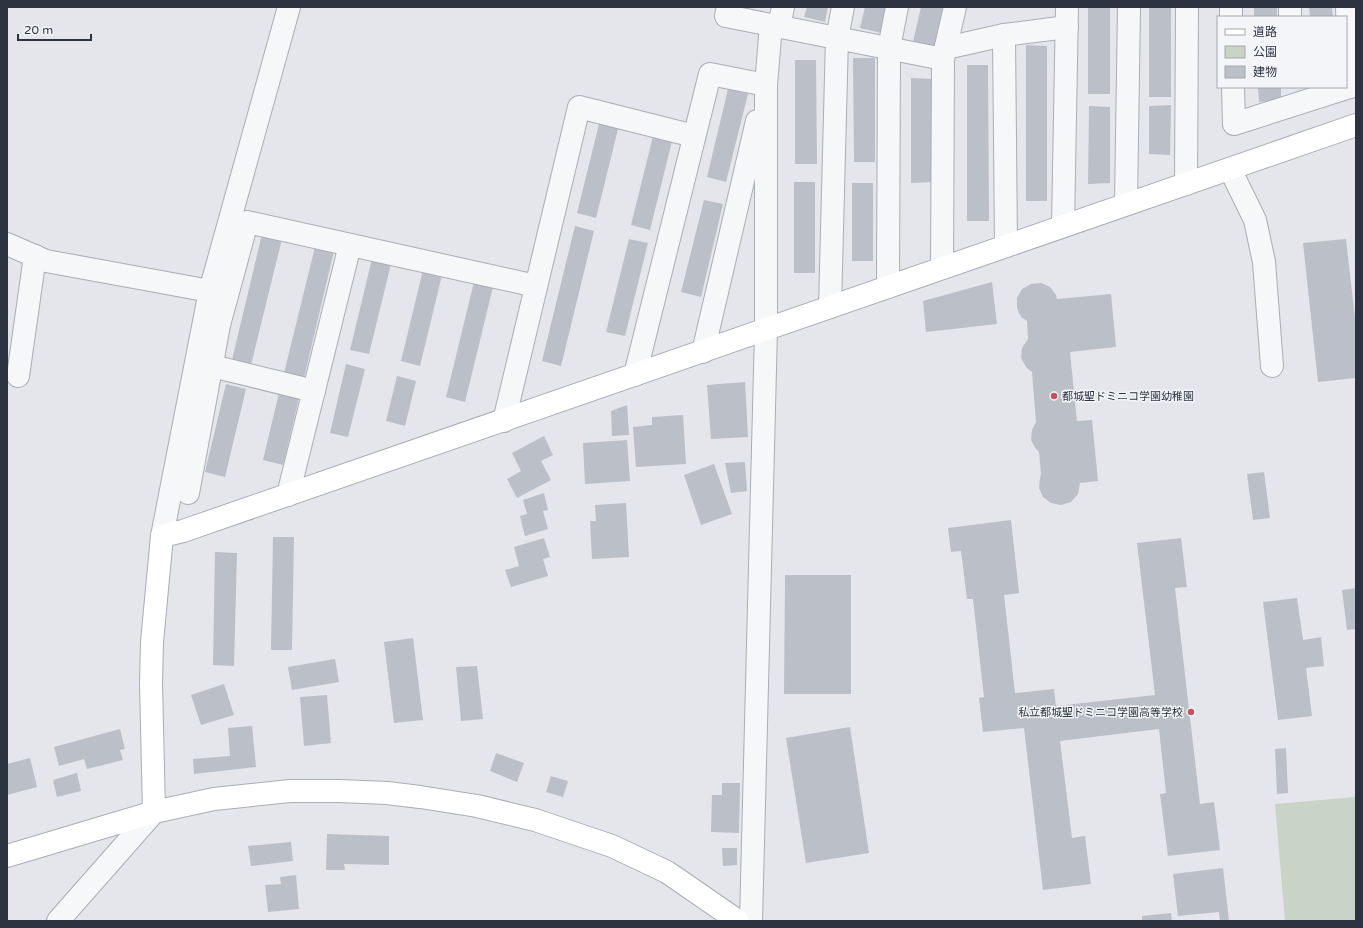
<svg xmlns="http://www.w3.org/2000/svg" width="1363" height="928" viewBox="0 0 1363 928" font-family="'Varela Round','Noto Sans JP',sans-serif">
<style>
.green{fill:#c9d4c6}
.building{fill:#bbbfc7}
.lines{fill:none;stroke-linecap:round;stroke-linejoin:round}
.street-casing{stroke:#a9adb5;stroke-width:24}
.secondary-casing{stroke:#a9adb5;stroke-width:24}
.street{stroke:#f6f7f9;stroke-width:22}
.secondary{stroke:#fff;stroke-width:22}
.poi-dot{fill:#c7525f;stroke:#f4f5f8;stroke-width:1.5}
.labels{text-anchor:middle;stroke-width:3;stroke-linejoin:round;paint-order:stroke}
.poi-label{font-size:11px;fill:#2c3442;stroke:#f4f5f8;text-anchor:start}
</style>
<rect width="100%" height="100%" fill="#e4e6eb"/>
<path class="green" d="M1356,797v124h-71l-10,-117z"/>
<g class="building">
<path d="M807,7h21l-3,15 -21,-5z"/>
<path d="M865,7h22l-6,26 -21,-5z"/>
<path d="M921,7h22l-9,39 -21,-4z"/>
<rect x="1088" y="7" width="22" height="87"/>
<rect x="1149" y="7" width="22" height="90"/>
<rect x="1254" y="7" width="23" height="10"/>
<path d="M1309,7h23l1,10h-23z"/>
<path d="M1026,45l21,1v155h-21z"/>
<path d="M853,58h22v104h-21z"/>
<path d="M795,60h21l1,104h-22z"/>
<path d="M967,65h21l1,156h-22z"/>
<path d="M911,78l22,1v103l-22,1z"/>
<path d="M729,85l20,5 -23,92 -19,-5z"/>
<path d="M1258,87h23v13l-22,2z"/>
<path d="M1171,105l-1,50 -21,-1v-48z"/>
<path d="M1089,106l21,1v76l-22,1z"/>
<path d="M600,120l19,5 -23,93 -19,-5z"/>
<path d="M654,132l19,5 -23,93 -19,-5z"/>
<rect x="794" y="182" width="21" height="91"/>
<rect x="852" y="183" width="21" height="78"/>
<path d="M704,200l19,4 -22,93 -20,-5z"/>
<path d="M575,226l19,5 -33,135 -19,-5z"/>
<path d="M262,234l20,5 -31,126 -19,-5z"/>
<path d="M629,239l19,4 -23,93 -19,-4z"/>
<path d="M1346,239l10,88v51l-38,4 -15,-139z"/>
<path d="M315,247l19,4 -30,127 -20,-5z"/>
<path d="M372,259l19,5 -22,90 -19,-4z"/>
<path d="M423,270l19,5 -22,91 -19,-5z"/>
<path d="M474,282l19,5 -28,115 -19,-5z"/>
<path d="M992,282l5,42 -71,8 -3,-31z"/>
<path d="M1041,283l9,4 6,8 1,4 54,-5 5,53 -46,5 7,69 15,-1 6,61 -18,2 -2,11 -7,8 -10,3 -10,-2 -8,-6 -4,-9 1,-10 1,-4 -2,-22 -3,-3 -5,-9 1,-10 4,-8 -4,-50 -6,-5 -5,-9 1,-10 6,-9 -1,-18 -6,-4 -4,-9v-10l5,-9 9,-5z"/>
<path d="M346,364l19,5 -17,68 -18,-4z"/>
<path d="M397,376l19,5 -11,45 -19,-5z"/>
<path d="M745,382l3,55 -37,2 -4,-54z"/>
<path d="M226,384l20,5 -21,88 -20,-5z"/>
<path d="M279,393l20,5 -16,67 -20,-5z"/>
<path d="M627,405l2,30 -17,1 -1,-25z"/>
<path d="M683,415l3,49 -50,3 -3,-40 19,-2v-8z"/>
<path d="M544,436l9,19 -12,6 10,19 -34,18 -10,-19 14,-8 -9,-18z"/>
<path d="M627,440l3,41 -45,3 -2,-41z"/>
<path d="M745,462l2,29 -16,2 -6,-30z"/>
<path d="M714,464l18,50 -31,11 -17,-50z"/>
<path d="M1264,472l6,46 -17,2 -6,-46z"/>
<path d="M544,493l4,17 -5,1 5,18 -23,7 -5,-20 7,-2 -4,-14z"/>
<path d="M626,503l3,54 -37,2 -2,-38h6l-1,-16z"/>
<path d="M1011,520l8,73 -15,2 11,98 39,-4 2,17 99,-11 -18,-152 44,-5 6,49 -12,1 25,216 14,-2 6,48 -52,6 -8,-62 6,-1 -7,-64 -99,12 12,97 13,-2 6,48 -48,6 -19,-162 -41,4 -4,-34 5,-1 -11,-98h-6l-6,-48 -10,1 -3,-24z"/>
<path d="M273,537h21l-2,113h-21z"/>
<path d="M544,538l6,19 -7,2 5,17 -37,11 -6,-17 14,-4 -5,-19z"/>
<path d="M215,552l22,1 -3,113 -21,-1z"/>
<path d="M785,575h66v119h-67z"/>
<path d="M1356,588v41l-9,1 -5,-40z"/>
<path d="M1297,598l6,42 18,-3 3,29 -18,2 6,48 -34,4 -15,-118z"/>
<path d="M413,638l10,82 -29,3 -10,-81z"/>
<path d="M335,659l4,23 -47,8 -4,-23z"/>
<path d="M477,666l6,53 -22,2 -5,-54z"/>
<path d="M224,684l10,31 -33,10 -10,-30z"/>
<path d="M327,695l4,48 -27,3 -4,-49z"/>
<path d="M252,726l4,41 -62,7 -1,-15 37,-3 -2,-28z"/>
<path d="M850,727l19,126 -63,10 -20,-125z"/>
<path d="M120,729l5,20 -5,1 3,10 -36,9 -3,-10 -25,7 -5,-19z"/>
<path d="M1286,748l2,45 -11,1 -2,-45z"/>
<path d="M496,753l28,10 -7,19 -27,-11z"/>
<path d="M30,758l7,29 -30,8v-31z"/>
<path d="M77,773l4,18 -24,6 -4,-17z"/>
<path d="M551,776l17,5 -5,16 -17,-5z"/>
<path d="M722,783h18l-1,50 -28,-1 1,-37h10z"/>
<path d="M327,834l62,2v29l-45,-1 1,6h-19z"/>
<path d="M291,842l2,19 -42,5 -3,-20z"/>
<path d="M722,848h15v17l-14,1z"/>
<path d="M1223,868l6,53h-9l-1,-9 -41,4 -5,-42z"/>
<path d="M296,875l3,34 -31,3 -3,-27 16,-1 -1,-7z"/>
<path d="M1171,913l1,8h-30v-5z"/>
</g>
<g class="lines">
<defs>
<g id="street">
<path d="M728,7l-2,9 45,9"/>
<path d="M1231,7v10"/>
<path d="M1290,7v10"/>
<path d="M1347,7l3,80"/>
<path d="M779,27l4,-20"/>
<path d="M946,48l58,-13"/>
<path d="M943,59l12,-52"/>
<path d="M1233,87l1,37 122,-39"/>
<path d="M1230,169l25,51 9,42 8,104"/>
<path d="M1186,184l1,-177"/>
<path d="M1126,204l3,-197"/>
<path d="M1063,226l4,-219"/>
<path d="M7,244l39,17 164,30"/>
<path d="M1006,246l-2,-211 63,-8"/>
<path d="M888,287l1,-239 8,-41"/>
<path d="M830,307l7,-269 6,-31"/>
<path d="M703,352l54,-231"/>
<path d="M212,366l102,25"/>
<path d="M635,375l75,-301 56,11 5,-60 172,34 -1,209"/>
<path d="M18,376l17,-120"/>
<path d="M504,421l75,-314 115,29"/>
<path d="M188,493l31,-168 28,-103 289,64"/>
<path d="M288,495l62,-250"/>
<path d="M162,536l48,-245 79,-284"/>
<path d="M58,921l96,-109"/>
<path d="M751,921l15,-591v-245"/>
</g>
<g id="secondary">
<path d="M154,812l-3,-129 1,-41 10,-106 21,-5 1173,-406"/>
<path d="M7,856l147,-44 60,-13 76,-8h49l48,2 33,4 57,9 58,14 77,26 55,26 71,49"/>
</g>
</defs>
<use href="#street" class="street-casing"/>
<use href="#secondary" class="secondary-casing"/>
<use href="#street" class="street"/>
<use href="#secondary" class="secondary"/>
</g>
<g class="poi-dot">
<circle cx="1054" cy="396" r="4"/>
<circle cx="1191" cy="712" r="4"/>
</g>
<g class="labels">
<g class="poi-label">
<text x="1062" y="400">都城聖ドミニコ学園幼稚園</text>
<text x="1183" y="716" text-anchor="end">私立都城聖ドミニコ学園高等学校</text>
</g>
</g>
<rect width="1363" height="928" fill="none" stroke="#2c3442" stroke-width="16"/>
<rect x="1217" y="16" width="130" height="72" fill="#f4f5f8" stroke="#a4a8af"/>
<rect x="1225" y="29" width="20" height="6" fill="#ffffff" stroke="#a4a8af"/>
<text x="1253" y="36" font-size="12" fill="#2c3442">道路</text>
<rect x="1225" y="46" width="20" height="12" fill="#c9d4c6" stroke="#a4a8af"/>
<text x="1253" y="56" font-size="12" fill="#2c3442">公園</text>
<rect x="1225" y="66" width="20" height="12" fill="#bbbfc7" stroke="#a4a8af"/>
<text x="1253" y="76" font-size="12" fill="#2c3442">建物</text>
<path d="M18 34v6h73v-6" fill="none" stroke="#2c3442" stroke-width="2"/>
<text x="24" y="34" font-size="12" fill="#2c3442" stroke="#f4f5f8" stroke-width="3" paint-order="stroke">20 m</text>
</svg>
